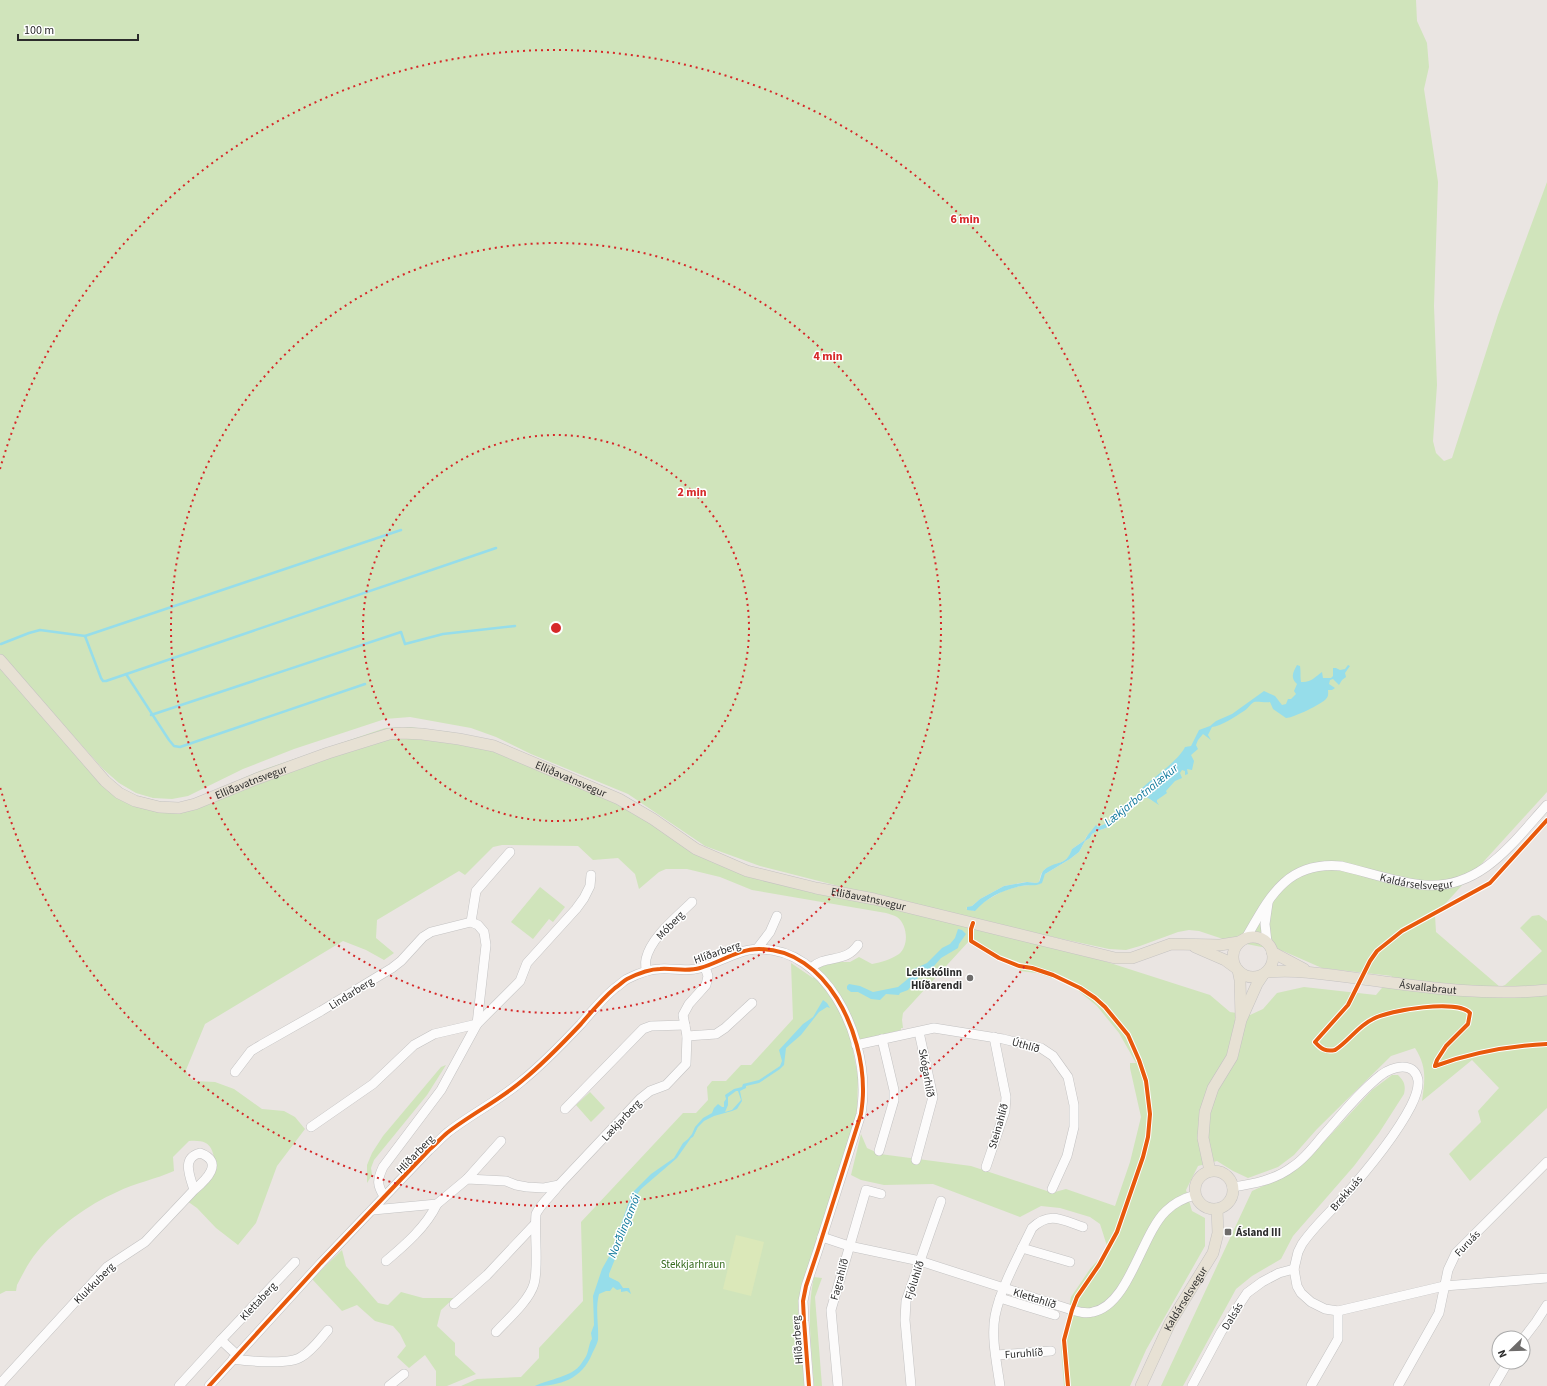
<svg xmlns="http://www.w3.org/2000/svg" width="1547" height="1386" viewBox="0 0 1547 1386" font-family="'Source Sans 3',sans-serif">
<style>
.green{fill:#d0e4bb;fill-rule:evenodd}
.pitch{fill:#dbe8b9}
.water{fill:#96ddea;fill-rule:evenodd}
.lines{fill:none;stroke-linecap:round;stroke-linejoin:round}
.stream{stroke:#96ddea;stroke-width:2.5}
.minor-casing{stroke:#c3c2c2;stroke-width:10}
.major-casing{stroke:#c5c3c2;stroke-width:12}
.minor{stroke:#fcfbfb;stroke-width:9}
.major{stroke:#e7e1d4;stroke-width:11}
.cycleway-casing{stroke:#fff;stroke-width:6}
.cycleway{stroke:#e8590c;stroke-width:4}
.ring{fill:none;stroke:#d62828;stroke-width:2;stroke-dasharray:2 4}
.poi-dot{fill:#6e6c6b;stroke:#fff;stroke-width:1.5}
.labels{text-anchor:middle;stroke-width:3;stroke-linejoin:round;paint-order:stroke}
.street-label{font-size:11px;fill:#2b2b2b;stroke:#fff}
.poi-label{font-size:11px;font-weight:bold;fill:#2b2b2b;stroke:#fff;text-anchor:end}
.park-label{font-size:11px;fill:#33691b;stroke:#fff}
.water-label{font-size:12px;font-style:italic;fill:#0f799c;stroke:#fff}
.centre{fill:#d62828;stroke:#fff;stroke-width:2}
.ring-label{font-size:12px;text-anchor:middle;font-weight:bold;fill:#d62828;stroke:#fff;stroke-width:3;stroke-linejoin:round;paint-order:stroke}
</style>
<rect width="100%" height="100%" fill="#eae5e2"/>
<g class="green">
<path d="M0,0h1416l1,21 10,22 2,24 -5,22 14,93 -4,124 3,79 -4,56 3,12 8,8 8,-3 46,-143 49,-133v610l-112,123 1,17 64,55 5,-2 37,-34 -22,-23 12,-12 7,-1 8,6v187l-77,73 -21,-27 32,-32 -3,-11 21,-23 -27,-28 -50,41c3,-22 5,-34 -7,-53l-24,8 -74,73 -23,26 -16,12 -30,11 -15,-7 -16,-10 -19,5 -12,24 6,21 13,7v28l-59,104 -16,36h-66l-3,-39 10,-50 19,-28 18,-20 -8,-25 -10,-7 -30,-9 -19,-2 -21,11 -87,-33 -49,1 -23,-5 -10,-5 10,-41 6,14 13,6 91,12 76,25 8,1 11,-3 49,17 15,-44 11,-45 -11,-49v-5h6l-17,-30 -22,-27 -27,-22 -33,-11 -17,-2 1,-8 -23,-7 -22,-16h-6l-67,73 -1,7 1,8h-2v2l-41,10 -1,-2 -8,2 7,37 -1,37 -56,176 -3,18 7,78h-344l16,-7 44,-2 18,-19v-10l44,-47 -2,-79 102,-109h13l12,-13 -1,-13 5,-6h14l15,-16h10l42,-46 -2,-56 22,15 7,-8 -2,-3 8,-5h24l9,-5 13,7c10,-2 18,-4 27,-10 10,-8 9,-29 -2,-37 -3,-2 -8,-3 -11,-4l-134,-23 -32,-13 -33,-8h-21l-7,3 -20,17 -4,-15 -17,-16 -25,2 -15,-14 -76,-1 -9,2 -28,28 -6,-4 -82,49 -1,18 18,15 -10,7 -18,-10 -23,-9 -138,83 -19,46 2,6 6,5 21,1 19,7 28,20 22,2 11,6 10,12 -28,37 -21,57 -18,22 -22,-17 -19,-20 -10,-7 18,-16 11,-15c-3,-20 -3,-31 -27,-29l-16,16 1,14c-18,8 -39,12 -57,21 -28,12 -61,36 -80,60 -8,9 -14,22 -20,33l-1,6h-10l-6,3v-629l116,126 63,15 83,-36 123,-42 25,-1 40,5 35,9 122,53 113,66 359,93 131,42 20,17 20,3 13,-6 14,-16 27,-6 72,8 16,-19 -70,-8 -39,-17 -57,-11 -27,-9 -10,-1 -11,2 -38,14 -14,4 -17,-1 -149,-32 -200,-51 -55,-20 -77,-52 -97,-40 -35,-17 -25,-9 -61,-11 -25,2 -91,30 -51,20 -55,27 -16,3 -19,-1 -17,-5 -17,-10 -16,-14 -103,-115zM1142,787l10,14 -5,-5h-2l-11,10 -16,11 -12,11 -9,3 -5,3 -2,4 -5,3 -6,11 -9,7 -25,15 -5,10 -20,2 -17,5 -23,13 -6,7 -8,-3 6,-2 8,-7 24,-13 22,-4 10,1 3,-1 2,-8 4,-5 19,-8 7,-6 1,-6 13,-9 1,-3 11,-11 2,1 8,-4 5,-5 7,-4 1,-3 5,-6 4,-1 3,-4 12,-5z"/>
<path d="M540,887l25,20 -12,15 -4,-3 -16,20 -22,-17z"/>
<path d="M446,1065l-19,30 -53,65 -3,8 1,7 -5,8v-18l5,-12 11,-17 58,-69z"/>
<path d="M1392,1075h6c6,6 8,10 6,19l-25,39 -25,33 -61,70 -12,23 -29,17 -16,13 -53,97h-22l91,-195 20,-9 38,-25 62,-67z"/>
<path d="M590,1092l15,16 -14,14 -15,-17z"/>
<path d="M342,1250l4,16 32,37 10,2 13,-13 22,6h31l-13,12 -4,16 18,17v12l21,19 -29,12h-11v-15l-11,-16 -16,13 -12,-11 9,-11 -6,-12 -7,-8 -18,-5 -18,-16 -15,6 -30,-32z"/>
<path d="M814,1277l8,1 -7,19 7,89h-8c-2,-36 -8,-73 0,-109z"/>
</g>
<path class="pitch" d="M736,1235l28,7 -13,54 -28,-7z"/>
<g class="water">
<path d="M1297,665l3,1c1,6 0,10 1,16 10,1 15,-6 21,-10l1,6h8l2,-2v-8h3l4,2 5,-1 3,-4 2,1 -5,7 1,4 -4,3 -3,5 -6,-6 -3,1 -1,4 6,4 -3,2h-4c0,3 1,6 -2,9 -4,5 -33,19 -40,19l-13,-9 -3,-7c-5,1 -12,-1 -16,0 -4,2 -6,7 -10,9 -8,5 -22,15 -32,16l-4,8 3,5 -8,-6 -5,6 -2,5 2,4 -7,6 3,6 -2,9 -5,-1 1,5 -3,1v-4l-3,-1 -2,3 2,5 -7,3 -9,10 1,2 -10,7v2l2,3 -14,-9v2l-4,1 -7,7 -16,11 -12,11 -9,3 -5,3 -2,4 -5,3 -6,11 -9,7 -25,15 -3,9c-7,4 -14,1 -21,3 -18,4 -34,11 -46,25l-8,-1v-3l5,-1 8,-7 24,-13 23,-4 9,1 3,-1c2,-4 2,-9 5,-12 12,-10 22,-3 28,-21l13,-9c2,-5 8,-11 11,-15l2,2 9,-4 5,-5 7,-4c2,-9 17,-15 25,-19l-2,-7c11,-10 37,-28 43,-41l6,-1 8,-16 11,-4 6,-5 16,-7 32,-23 11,5 7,9 4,-1 2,-5h3l5,-5 -2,-3 3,-7c-7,-6 -4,-12 0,-19z"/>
<path d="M958,929l4,1 4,4 -7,10 -1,4 -17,10 -7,8 -11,6 -15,18 -8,3 -1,2 -13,-1 -6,6 -9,-1 -13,-7h-7l-4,-3v-3l2,-2 11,2 13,6 25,-5 11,-9 5,-9 13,-6 15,-15 8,-4 5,-6z"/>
<path d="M823,1000l4,3 3,5 -3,-1 -8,5 -18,23 -15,13 -2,17 -4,4 -21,14 -13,3v2l-6,3 2,10 -5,8 -5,2 -18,5 -10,5 -6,6 -5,10 -2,1 -14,20 -36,31 -5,7 -19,58 -8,20v3l10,5 4,6h6l2,6 -4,-3 -6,1v-3l-4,1 -4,-3 -3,4h-4l-7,3c-4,15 0,31 -1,46 -1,5 -4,9 -6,14 -10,25 -32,32 -57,32 14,-7 37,-9 46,-22 2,-3 5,-7 6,-10 2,-5 2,-11 5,-15l-1,-6 3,-8 -1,-29 9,-27 9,-16 5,-15 4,-5 -1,-3 9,-26 6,-13 17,-17 23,-16 9,-15 5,-4 4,-5 3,-7 8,-9 9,-5 2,-5 4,-4 4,3h2v-5l2,-3 -1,-4 9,-6 8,-2 1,-3 16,-4 21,-14 2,-5 -3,-11 24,-26 10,-7zM736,1091h2l3,9 -9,10 -7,2 3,-7v-8z"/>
</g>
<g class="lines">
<g class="stream">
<path d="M85,636l16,42 2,3h3l390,-133"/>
<path d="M1,644l28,-11 11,-3 45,6 316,-106"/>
<path d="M126,674l43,66 5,6 6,1 185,-63"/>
<path d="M151,715l250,-83 4,12 38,-10 72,-8"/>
</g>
<defs>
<g id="minor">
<path d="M471,922l5,-31 34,-39"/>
<path id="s1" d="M1246,938c23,-40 40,-77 95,-72 26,6 57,17 83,19 57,5 89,-43 123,-80"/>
<path d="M1267,942l-2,-18 3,-21"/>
<path d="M757,949l13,-17 7,-16"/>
<path d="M811,968c15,-14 34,-4 47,-23"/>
<path d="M646,971c0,-4 -1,-8 0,-12 5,-22 31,-42 46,-57"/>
<path d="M687,1036l29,-2 9,-6 27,-25"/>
<path d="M856,1045l78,-17 69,11 38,9 12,8 15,21 6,28v22l-7,29 -15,33"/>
<path d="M235,1072l16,-21 10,-6 60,-34 71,-43 9,-7 22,-24 8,-5 40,-10 7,3 6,7 2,13 -9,79 -36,66 -58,77c-6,13 -6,18 1,29"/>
<path d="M565,1109l78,-80 8,-3 34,-1"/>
<path d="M311,1127l62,-43 41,-39 20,-11 43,-10 43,-43 7,-18 49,-54 8,-11 6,-12 1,-11"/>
<path d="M879,1151l15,-51v-10l-12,-51"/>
<path d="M916,1160l17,-63 -14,-65"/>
<path d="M986,1167l19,-56 1,-14 -12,-60"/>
<path d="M467,1179l34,-38"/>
<path d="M1232,1187c21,-3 43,-7 60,-20 11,-7 20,-18 28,-28 19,-21 38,-46 61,-64 11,-8 33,-15 37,5 1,9 -3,18 -7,26 -17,33 -46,67 -71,95 -13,14 -27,27 -38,43l-4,8 -4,17 3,17 4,7 10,9 14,7 13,2 106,-25 103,-8"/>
<path d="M373,1210l64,-6 30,-25 39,2 10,4 11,2 17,1 15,-3 81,-86 10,-8 16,-6 20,-21 1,-28 -4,-21 6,-11 17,-19 2,-9 -3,-9"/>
<path d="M822,1237l27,9 71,15 152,49c7,2 14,4 21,2 36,-7 48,-77 73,-101 8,-8 18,-13 29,-16"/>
<path d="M1022,1248l48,14"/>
<path d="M386,1261c19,-16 40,-34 51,-57"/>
<path d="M1000,1298l55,17"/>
<path d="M454,1304l33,-29 48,-51"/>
<path d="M496,1332c11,-12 33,-31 38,-48 5,-18 0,-50 2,-70 5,-11 16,-19 23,-29"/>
<path d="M1523,1339l13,-17 11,-17"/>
<path d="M221,1340l74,-78"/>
<path d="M996,1355l55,-4"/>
<path d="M233,1359c15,2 56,6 68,-2 11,-6 19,-18 27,-27"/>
<path d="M0,1384l107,-117 38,-25 49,-52c12,-10 31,-28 6,-37 -19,5 -10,23 -6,37"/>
<path d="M179,1386l42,-46 16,15"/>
<path d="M209,1386l112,-123 108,-113c6,-5 12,-12 18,-17 24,-19 53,-33 76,-53 21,-17 40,-37 58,-56 11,-13 21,-25 34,-36 5,-3 8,-7 12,-9 10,-5 22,-10 33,-10 13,-1 27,3 40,-1 19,-5 38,-19 59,-19 68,0 105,84 104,143 0,7 -1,15 -2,22l-43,136 -12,36 -3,15 1,20 5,65"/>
<path d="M389,1386l15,-12"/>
<path d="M838,1386l-7,-76 35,-120 15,4"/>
<path d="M911,1386l-6,-66 1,-19 35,-100"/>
<path d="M1000,1386c-3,-22 -9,-48 -5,-70 5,-27 25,-63 37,-88 18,-17 30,-8 51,-1"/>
<path d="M1192,1386l29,-54 26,-39 15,-11 17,-9 15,-4"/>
<path d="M1311,1386l27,-47v-28"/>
<path d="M1398,1386l41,-73 9,-43 8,-17 91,-91"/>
<path d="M1494,1386l14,-24"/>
</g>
<g id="major">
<path id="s2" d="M0,660l105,121 14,12 16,8 24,6 20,1 16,-4 61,-25 72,-26 61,-19 13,-1 20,1 37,5 35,7 125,53 34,20 43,30 51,22 69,17 58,11 241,59h17l39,-14 49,1 19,-3"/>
<circle cx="1253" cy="957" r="20"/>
<path d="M1195,947l30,13 11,8"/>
<path d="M1272,952l32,17"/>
<path d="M1238,970l2,10 1,38"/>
<path id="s3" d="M1267,972c35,-3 69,4 104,8 58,8 117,16 176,10"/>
<circle cx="1214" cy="1190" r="19"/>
<path d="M1210,1171l-7,-33 2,-26 8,-24 19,-31 9,-37 16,-36 6,-9"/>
<path id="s4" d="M1141,1386l29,-63 43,-70 5,-20 -1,-24"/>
</g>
</defs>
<use href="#minor" class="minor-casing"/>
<use href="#major" class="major-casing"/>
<use href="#minor" class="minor"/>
<use href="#major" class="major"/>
<defs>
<g id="cycleway">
<path d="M973,923l-2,6v12l28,17 20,8 13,2 21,7 27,13 15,10 10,9 23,28 11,25 7,21 4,33 -2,23 -5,20 -26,75 -18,33 -22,32 -5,13 -8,30 4,46"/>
<path d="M1435,1066l2,-6 9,-14 22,-22 2,-11c-12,-14 -81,-3 -97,6 -15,7 -24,22 -38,31 -9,2 -14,-1 -20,-8l33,-37 22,-44 7,-10 25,-20 88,-48 57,-63"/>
<path d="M1435,1066c36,-13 73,-20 112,-22"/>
<path d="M209,1386l112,-123 108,-113c6,-5 12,-12 18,-17 24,-19 53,-33 76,-53 21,-17 40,-37 58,-56 11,-13 21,-25 34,-36 5,-3 8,-7 12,-9 10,-5 22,-10 33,-10 13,-1 27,3 40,-1 19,-5 38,-19 59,-19 68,0 105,84 104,143 0,7 -1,15 -2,22l-43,136 -12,36 -3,15 1,20 5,65"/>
</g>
</defs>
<use href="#cycleway" class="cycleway-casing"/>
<use href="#cycleway" class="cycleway"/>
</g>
<g class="ring">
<circle cx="556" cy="628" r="193"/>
<circle cx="556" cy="628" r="385"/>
<path d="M0 469A578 578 0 1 1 0 787"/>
</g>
<g class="poi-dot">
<circle cx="970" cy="978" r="4"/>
<rect x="1224" y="1228" width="8" height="8" rx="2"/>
</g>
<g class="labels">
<g class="street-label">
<text dy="4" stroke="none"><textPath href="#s2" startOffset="654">Elliðavatnsvegur</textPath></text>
<text dy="4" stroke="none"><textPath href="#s2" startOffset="318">Elliðavatnsvegur</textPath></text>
<text dy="4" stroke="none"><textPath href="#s1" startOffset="206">Kaldárselsvegur</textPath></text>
<text dy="4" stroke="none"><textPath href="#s2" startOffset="978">Elliðavatnsvegur</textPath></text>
<text transform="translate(670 925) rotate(-46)" y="4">Móberg</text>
<text transform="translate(717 952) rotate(-19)" y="4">Hlíðarberg</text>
<text dy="4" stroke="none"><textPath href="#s3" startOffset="162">Ásvallabraut</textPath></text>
<text transform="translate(351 993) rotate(-32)" y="4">Lindarberg</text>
<text transform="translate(1026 1045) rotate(16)" y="4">Úthlíð</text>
<text transform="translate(927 1073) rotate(80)" y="4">Skógarhlíð</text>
<text transform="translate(621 1120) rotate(-47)" y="4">Lækjarberg</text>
<text transform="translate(998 1126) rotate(-74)" y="4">Steinahlíð</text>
<text transform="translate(415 1154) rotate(-46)" y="4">Hlíðarberg</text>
<text transform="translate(1346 1193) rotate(-49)" y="4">Brekkuás</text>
<text transform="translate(1467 1243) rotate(-47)" y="4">Furuás</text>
<text transform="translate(839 1279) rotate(-75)" y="4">Fagrahlíð</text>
<text transform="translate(914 1280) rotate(-72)" y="4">Fjóluhlíð</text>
<text transform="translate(94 1283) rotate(-45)" y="4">Klukkuberg</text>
<text transform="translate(1035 1298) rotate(18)" y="4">Klettahlíð</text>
<text dy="4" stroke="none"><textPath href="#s4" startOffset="98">Kaldárselsvegur</textPath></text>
<text transform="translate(258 1301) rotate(-47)" y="4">Klettaberg</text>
<text transform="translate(1232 1316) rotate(-58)" y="4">Dalsás</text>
<text transform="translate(797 1340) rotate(-94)" y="4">Hlíðarberg</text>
<text transform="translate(1024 1353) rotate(-4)" y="4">Furuhlíð</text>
</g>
<g class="poi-label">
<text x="962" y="976">Leikskólinn<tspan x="962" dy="13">Hlíðarendi</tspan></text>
<text x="1236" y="1236" text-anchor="start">Ásland III</text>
</g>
<g class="park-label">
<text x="693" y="1268">Stekkjarhraun</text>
</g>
<g class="water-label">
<text transform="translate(1141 795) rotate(-39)" y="4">Lækjarbotnalækur</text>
<text transform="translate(624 1226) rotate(-68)" y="4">Norðlingamói</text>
</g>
</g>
<circle cx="556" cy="628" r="6" class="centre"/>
<g class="ring-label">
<text x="965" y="223">6 min</text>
<text x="828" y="360">4 min</text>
<text x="692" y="496">2 min</text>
</g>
<g transform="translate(1511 1350) rotate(247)"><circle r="19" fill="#ffffff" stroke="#aaaaaa"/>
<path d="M0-3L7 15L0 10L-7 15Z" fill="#6e6c6b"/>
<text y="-6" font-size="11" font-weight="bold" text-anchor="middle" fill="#2b2b2b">N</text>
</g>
<path d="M18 34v6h120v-6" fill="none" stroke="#2b2b2b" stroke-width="2"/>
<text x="24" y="34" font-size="12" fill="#2b2b2b" stroke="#ffffff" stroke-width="3" paint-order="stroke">100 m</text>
</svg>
